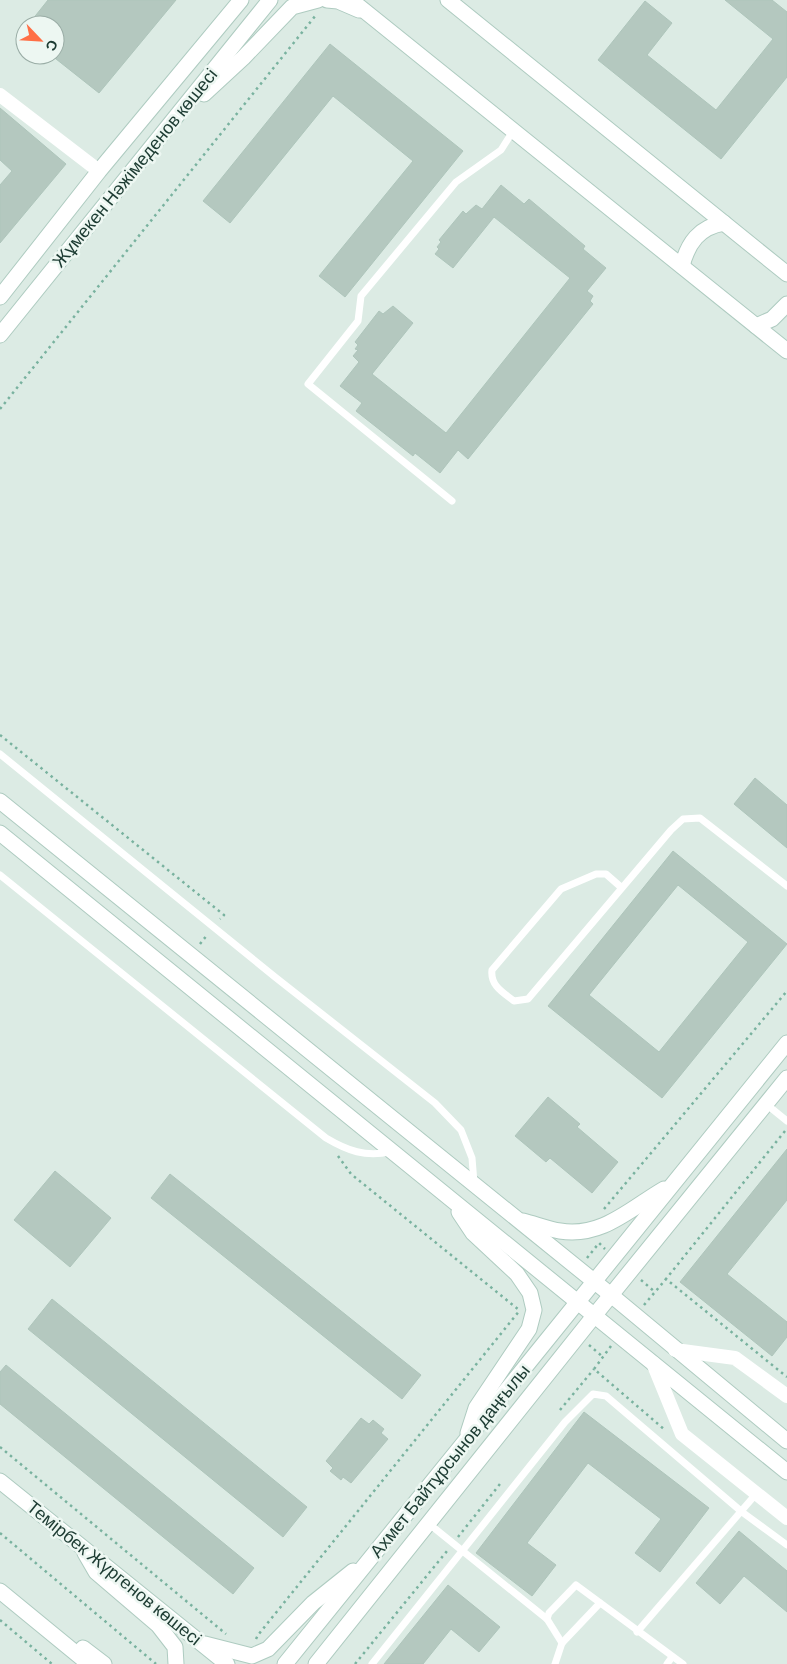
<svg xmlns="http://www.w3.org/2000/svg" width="787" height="1664" viewBox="0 0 787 1664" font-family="Barlow,sans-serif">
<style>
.building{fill:#b4c8bf;stroke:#aec5bb;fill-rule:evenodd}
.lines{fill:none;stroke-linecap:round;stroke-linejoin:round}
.secondary-casing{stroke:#aecbc0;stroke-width:17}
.path{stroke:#79b29f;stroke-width:2.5;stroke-dasharray:2.5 4;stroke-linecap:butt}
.lane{stroke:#fff;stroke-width:7}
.street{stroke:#fff;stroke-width:14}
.secondary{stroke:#fff;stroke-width:15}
.labels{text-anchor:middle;stroke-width:5;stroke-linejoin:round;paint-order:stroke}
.street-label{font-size:18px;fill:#1c3b32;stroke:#edf7f2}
</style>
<rect width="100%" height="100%" fill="#dcebe4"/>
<g class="building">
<path d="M48,0h128l-77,93 -48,-38h4v-30h-27z"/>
<path d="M725,0h47l15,12v65l-66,82 -123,-99 47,-59 27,22 -25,32 69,55 57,-71z"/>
<path d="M330,44l133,107 -118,146 -26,-21 94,-115 -80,-65 -103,127 -27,-22z"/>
<path d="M0,108l66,56 -66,79v-58l12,-14 -12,-11z"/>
<path d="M501,185l23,19 5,-5 56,47 -2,3 23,19 -19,23 6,5 -3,5 3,3 -125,155 -10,-9 -18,23 -25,-20 -2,3 -57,-45 6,-8 -22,-17 19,-24 -6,-6 5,-6 -3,-1 3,-4 -3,-3 24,-31 4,3 10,-8 20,17 -41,51 74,59 124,-155 -76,-61 -41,51 -18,-14 4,-5 -2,-2 4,-5 -2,-2 24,-29 3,3 10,-9 6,4z"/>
<path d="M755,778l32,27v43l-53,-44z"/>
<path d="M673,851l114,93 -125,154 -114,-92zM678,885l70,57 -89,110 -70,-57z"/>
<path d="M548,1097l32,27 -3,3 41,35 -26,31 -42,-35 -4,4 -31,-26z"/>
<path d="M787,1149v51l-60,74 60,48v15l-15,19 -92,-74z"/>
<path d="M55,1171l56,47 -41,49 -56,-47z"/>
<path d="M170,1174l251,201 -19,24 -251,-201z"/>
<path d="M52,1299l255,208 -24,30 -255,-208z"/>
<path d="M6,1365l248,203 -21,26 -233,-190v-32z"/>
<path d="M584,1412l125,96 -49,64 -25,-19 26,-34 -73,-56 -61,80 29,22 -24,31 -56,-43z"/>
<path d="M361,1418l8,6 4,-4 11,9 -3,4 7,6 -37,44 -8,-6 -2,3 -11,-9 3,-3 -7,-7z"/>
<path d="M739,1531l48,40v41l-43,-36 -24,28 -24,-21z"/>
<path d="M448,1585l52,42 -21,25 -28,-23 -28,35h-39z"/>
</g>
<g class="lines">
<defs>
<g id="secondary">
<path d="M327,0l11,1 21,9"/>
<path d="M351,0l436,351"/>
<path d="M448,0l339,274"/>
<path d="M204,94l39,-36 49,-51 26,-7"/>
<path d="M682,266c6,-23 17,-39 42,-43"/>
<path d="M0,297l99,-126 142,-171"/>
<path d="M756,326l16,-7 15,-15"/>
<path d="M0,335l270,-335"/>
<path d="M0,801l611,494 176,146"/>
<path d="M0,833l787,639"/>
<path d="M459,1212l14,21 44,41 13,19 4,17 -5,19 -53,79 -8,25"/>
<path d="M523,1221c12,3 25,8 37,10 42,7 71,-23 104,-42"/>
<path d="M0,1481l227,183"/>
<path d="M85,1553l11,19 62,53 17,22 1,17"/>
<path d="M0,1591l89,73"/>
<path d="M205,1644l47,12 16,-7 45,-46 40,-32"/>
<path d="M83,1648l21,16"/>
<path d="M285,1664l502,-621"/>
<path d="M316,1664l278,-348 193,-238"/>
</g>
</defs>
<use href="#secondary" class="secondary-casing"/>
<g class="path">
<path d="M0,409l316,-394"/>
<path d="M0,735l224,180 -4,4"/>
<path d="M200,944l7,-9"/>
<path d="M785,1131l-119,148 121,98"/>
<path d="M338,1156l13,18 168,136"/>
<path d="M604,1209l183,-218"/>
<path d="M587,1258l12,-15 6,6"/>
<path d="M641,1280l14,12"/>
<path d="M644,1305l22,-26"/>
<path d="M589,1345l14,12"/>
<path d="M611,1346l-17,23 71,61"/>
<path d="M560,1410l34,-41"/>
<path d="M0,1447l226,187"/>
<path d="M0,1533l156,131"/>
<path d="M458,1537l42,-53"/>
<path d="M0,1620l52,44"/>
<path d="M256,1639l2,-4 262,-325"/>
<path d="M355,1664l92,-113"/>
</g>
<g class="lane">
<path d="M452,501l-144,-117 50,-63 3,-25 95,-114 45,-32 12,-19"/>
<path d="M0,754l275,223 160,126 26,27 11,28 2,25"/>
<path d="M0,875l326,263c22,13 39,19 64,14"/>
<path d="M622,888l-16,-14h-10l-35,15 -69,81c-2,16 12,23 22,31l14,-2 143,-169 12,-11 17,-1 87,68"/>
<path d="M766,1104l21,17"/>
<path d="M428,1523l119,96"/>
<path d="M637,1632l119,-138"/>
<path d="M562,1643l-15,-24 2,-6 27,-28 107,79"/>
<path d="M372,1664l193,-242 28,-28 13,2 136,116 45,33"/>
<path d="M555,1664l7,-21 38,-40"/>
<path d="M667,1664l5,-7"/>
</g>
<g class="street">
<path d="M0,95l99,76"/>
<path d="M675,1350l60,8 52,38"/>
<path d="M653,1363l29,71 105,84"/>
</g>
<use href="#secondary" class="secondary"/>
</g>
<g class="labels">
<g class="street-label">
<text transform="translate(135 168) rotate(-51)" y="6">Жұмекен Нәжімеденов көшесі</text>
<text transform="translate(450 1461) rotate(-51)" y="6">Ахмет Байтұрсынов даңғылы</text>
<text transform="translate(114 1573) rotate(39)" y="6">Темірбек Жүргенов көшесі</text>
</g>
</g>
<g transform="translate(40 40) rotate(115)"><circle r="24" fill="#edf7f2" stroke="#99aca5"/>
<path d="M0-4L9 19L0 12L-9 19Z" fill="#ff6f46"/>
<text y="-8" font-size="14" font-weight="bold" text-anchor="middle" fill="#1c3b32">С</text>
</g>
</svg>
